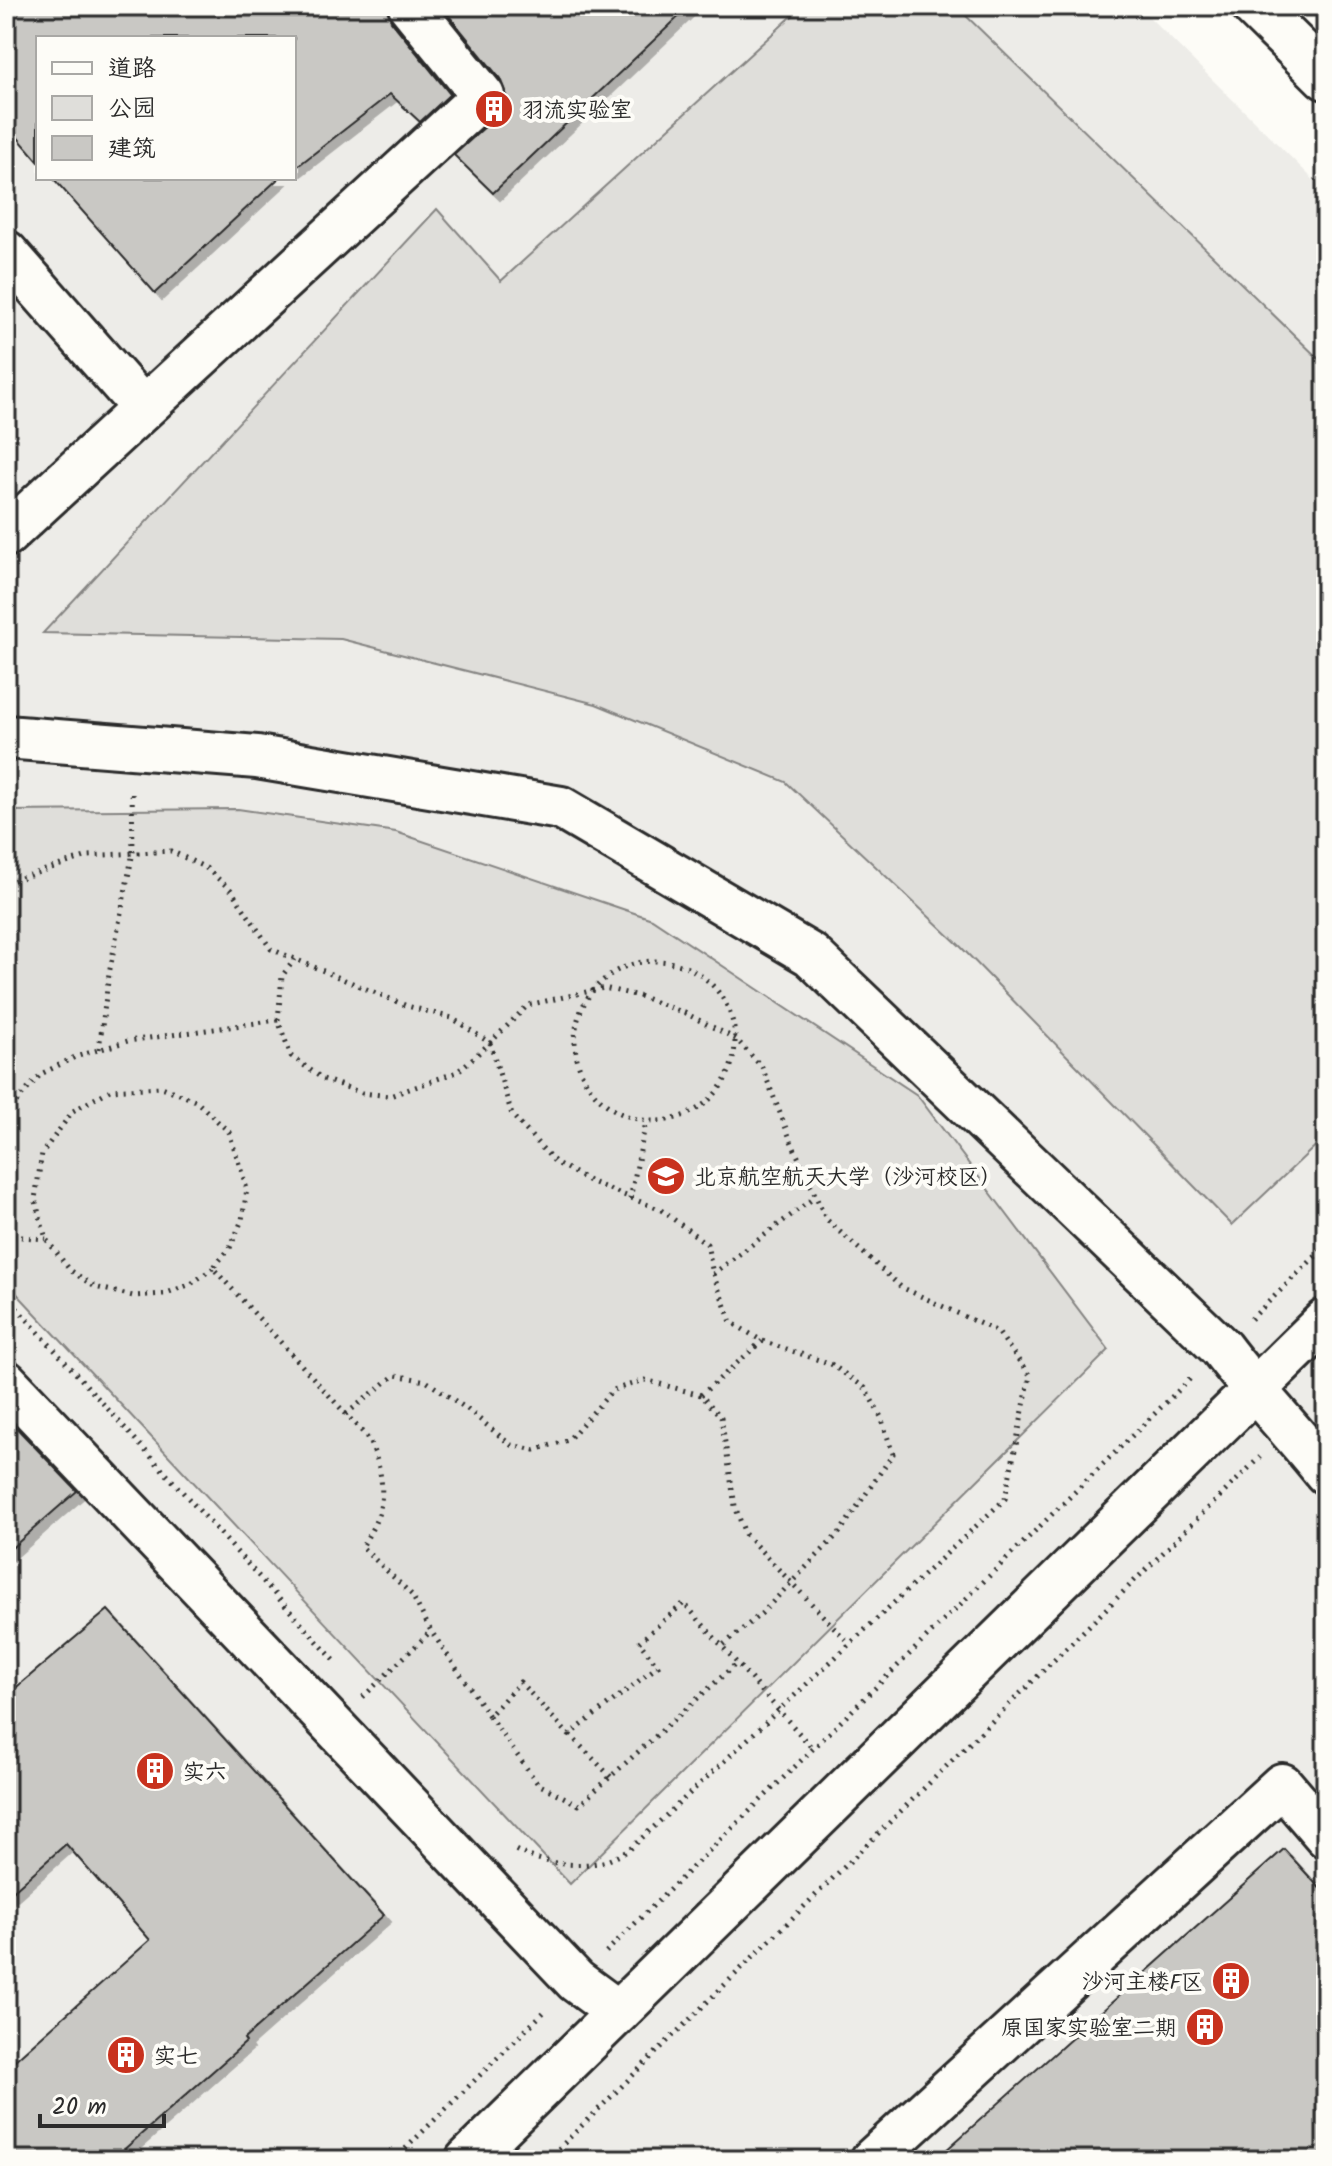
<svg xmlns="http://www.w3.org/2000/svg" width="1332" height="2166" viewBox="0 0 1332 2166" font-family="Kalam,'LXGW WenKai TC',sans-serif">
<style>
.built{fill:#edece8;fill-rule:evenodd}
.green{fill:#dfdeda;stroke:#858482;stroke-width:2}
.building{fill:#c9c8c4;stroke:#2b2b2b;stroke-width:2;filter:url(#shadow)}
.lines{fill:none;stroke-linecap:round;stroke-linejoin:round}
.minor-casing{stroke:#2b2b2b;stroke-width:48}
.tertiary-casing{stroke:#2b2b2b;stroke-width:50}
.path{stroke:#2b2b2b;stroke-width:5;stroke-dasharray:2 6;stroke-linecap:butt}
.minor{stroke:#fdfcf7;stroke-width:42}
.tertiary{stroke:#fdfcf7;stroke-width:44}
.labels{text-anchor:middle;stroke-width:8;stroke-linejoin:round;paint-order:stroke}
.poi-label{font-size:22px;fill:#2b2b2b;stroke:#fdfcf7;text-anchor:start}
</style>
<defs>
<filter id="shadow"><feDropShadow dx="7" dy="7" stdDeviation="0" flood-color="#0004"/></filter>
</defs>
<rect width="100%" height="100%" fill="#fdfcf7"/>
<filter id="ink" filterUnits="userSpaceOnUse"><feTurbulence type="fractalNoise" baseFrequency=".0125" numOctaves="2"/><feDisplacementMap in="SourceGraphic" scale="16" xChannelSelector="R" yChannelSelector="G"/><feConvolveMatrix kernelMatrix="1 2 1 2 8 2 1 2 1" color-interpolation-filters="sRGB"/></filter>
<g filter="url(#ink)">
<path class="built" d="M6,6h1132l188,186v1968h-1320zM38,38h256v140h-256z"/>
<g class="green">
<path d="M803,6h153l370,360v770l-94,89 -273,-280 -173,-163 -190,-78 -255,-65 -298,-6 394,-424 64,72z"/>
<path d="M238,809l158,23 256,87 265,176 192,255 -539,534 -564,-602v-471z"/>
</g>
<g class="building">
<path d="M6,6h381l4,15 59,73 -30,28 -30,-28 -96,75v-131h-256v123l-32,-37z"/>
<path d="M441,6h249l-197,187 -39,-38 46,-42 6,-10v-12l-4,-10z"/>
<path d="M53,178h226l-124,115z"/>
<path d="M6,1417l71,74 -71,62z"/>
<path d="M108,1610l276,305 -140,124 2,3 -134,118h-106v-92l144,-128 -84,-96 -60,53v-201z"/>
<path d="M1284,1849l42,46v265h-391z"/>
</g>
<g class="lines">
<defs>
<g id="minor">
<path d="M6,252l137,156"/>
<path d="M6,535l477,-439 -73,-90"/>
<path d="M6,737l251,20 304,51 250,147 410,393c33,44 71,82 105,125"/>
<path d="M6,1382l570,599 42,31"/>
<path d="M467,2160l859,-840"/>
<path d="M872,2160l410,-375 44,51"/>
</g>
<path id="tertiary" d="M1254,6l72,71"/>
</defs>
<use href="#minor" class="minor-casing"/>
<use href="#tertiary" class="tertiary-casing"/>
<g class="path">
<path d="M6,883l82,-27 83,-5 35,17 25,22 40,59 136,57 45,12 38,25 38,-38 76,-17 35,8 46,17 51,26 26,28 29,74 35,78 75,68 97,45 32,44 -25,123 -376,351c-7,4 -15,8 -23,11 -28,8 -70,2 -94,-13"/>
<circle cx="655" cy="1041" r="80"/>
<path d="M278,1020l4,-44 13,-17"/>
<path d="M99,1049l10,-75 24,-122 -1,-63"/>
<path d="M6,1114l35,-40 34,-17 53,-16 150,-21 13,36 32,23 39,14 28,3 67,-24 33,-29 22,72 43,47 34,19 72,29 46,34 6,30 18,48 31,19 69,23 34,24 16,29 12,37 -53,78 -78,81 -40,33"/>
<path d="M630,1199l16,-77"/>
<path d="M6,1226l4,10"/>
<path d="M6,1239l4,-3 36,3"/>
<path d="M213,1268l-22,16 -27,10 -31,2 -38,-9 -25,-17 -24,-31 -11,-40 7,-46 31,-42 37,-21 52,-3 34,14 33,31 18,57 -5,31 -12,28 -17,20 153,168c13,22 20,50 13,76 -3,11 -11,24 -17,35l50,48 19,36 58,85 31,-34 49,53 89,-69 -19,-24 45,-39 129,146"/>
<path d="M713,1274l102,-77"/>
<path d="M6,1296l329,365"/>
<path d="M1251,1319l75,-73"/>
<path d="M701,1395l61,-54"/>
<path d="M346,1414l49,-39 31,6 41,28 44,36 24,5 33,-10 45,-50 32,-10 56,15 20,22 14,89 10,28 104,109"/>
<path d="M363,1697l68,-66"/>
<path d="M489,1716l49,68 41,21 158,-142"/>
<path d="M570,1735l41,42"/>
<path d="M606,1952l587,-576"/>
<path d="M394,2160l153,-151"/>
<path d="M547,2160l713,-703"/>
</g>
<use href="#minor" class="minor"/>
<use href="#tertiary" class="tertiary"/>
</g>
</g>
<defs>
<symbol id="building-disc" viewBox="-11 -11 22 22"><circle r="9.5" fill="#c8321e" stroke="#fdfcf7"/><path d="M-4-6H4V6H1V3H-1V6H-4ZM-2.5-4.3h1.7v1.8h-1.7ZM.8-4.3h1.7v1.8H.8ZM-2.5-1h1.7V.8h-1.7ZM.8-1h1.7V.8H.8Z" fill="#fff"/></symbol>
<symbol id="university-disc" viewBox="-11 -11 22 22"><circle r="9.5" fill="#c8321e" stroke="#fdfcf7"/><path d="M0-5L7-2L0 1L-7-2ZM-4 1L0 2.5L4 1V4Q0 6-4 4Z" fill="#fff"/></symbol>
</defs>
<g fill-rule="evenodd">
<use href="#building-disc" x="472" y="87" width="44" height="44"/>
<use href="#university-disc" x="644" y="1154" width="44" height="44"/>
<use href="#building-disc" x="133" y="1749" width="44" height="44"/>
<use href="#building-disc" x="1209" y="1959" width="44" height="44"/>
<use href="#building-disc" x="1183" y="2005" width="44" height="44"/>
<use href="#building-disc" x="104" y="2033" width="44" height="44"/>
</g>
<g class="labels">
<g class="poi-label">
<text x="522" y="117">羽流实验室</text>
<text x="694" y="1184">北京航空航天大学（沙河校区）</text>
<text x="183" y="1779">实六</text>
<text x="1203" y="1989" text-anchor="end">沙河主楼F区</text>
<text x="1177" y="2035" text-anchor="end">原国家实验室二期</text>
<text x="154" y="2063">实七</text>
</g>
</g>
<rect width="1332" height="2166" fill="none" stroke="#fdfcf7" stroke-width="32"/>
<rect x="16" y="16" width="1300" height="2134" fill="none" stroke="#2b2b2b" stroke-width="3" filter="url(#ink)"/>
<rect x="36" y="36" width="260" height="144" fill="#fdfcf7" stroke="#a9a8a5" stroke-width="2"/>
<rect x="52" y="62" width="40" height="12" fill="#fdfcf7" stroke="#a9a8a5" stroke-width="2"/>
<text x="108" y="76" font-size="24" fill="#2b2b2b">道路</text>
<rect x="52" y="96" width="40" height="24" fill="#dfdeda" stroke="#a9a8a5" stroke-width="2"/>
<text x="108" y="116" font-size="24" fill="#2b2b2b">公园</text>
<rect x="52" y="136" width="40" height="24" fill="#c9c8c4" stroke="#a9a8a5" stroke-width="2"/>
<text x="108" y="156" font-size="24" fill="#2b2b2b">建筑</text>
<path d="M40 2114v12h124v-12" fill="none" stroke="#2b2b2b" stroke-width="4"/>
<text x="52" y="2114" font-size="24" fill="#2b2b2b" stroke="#fdfcf7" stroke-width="6" paint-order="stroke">20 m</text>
</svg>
